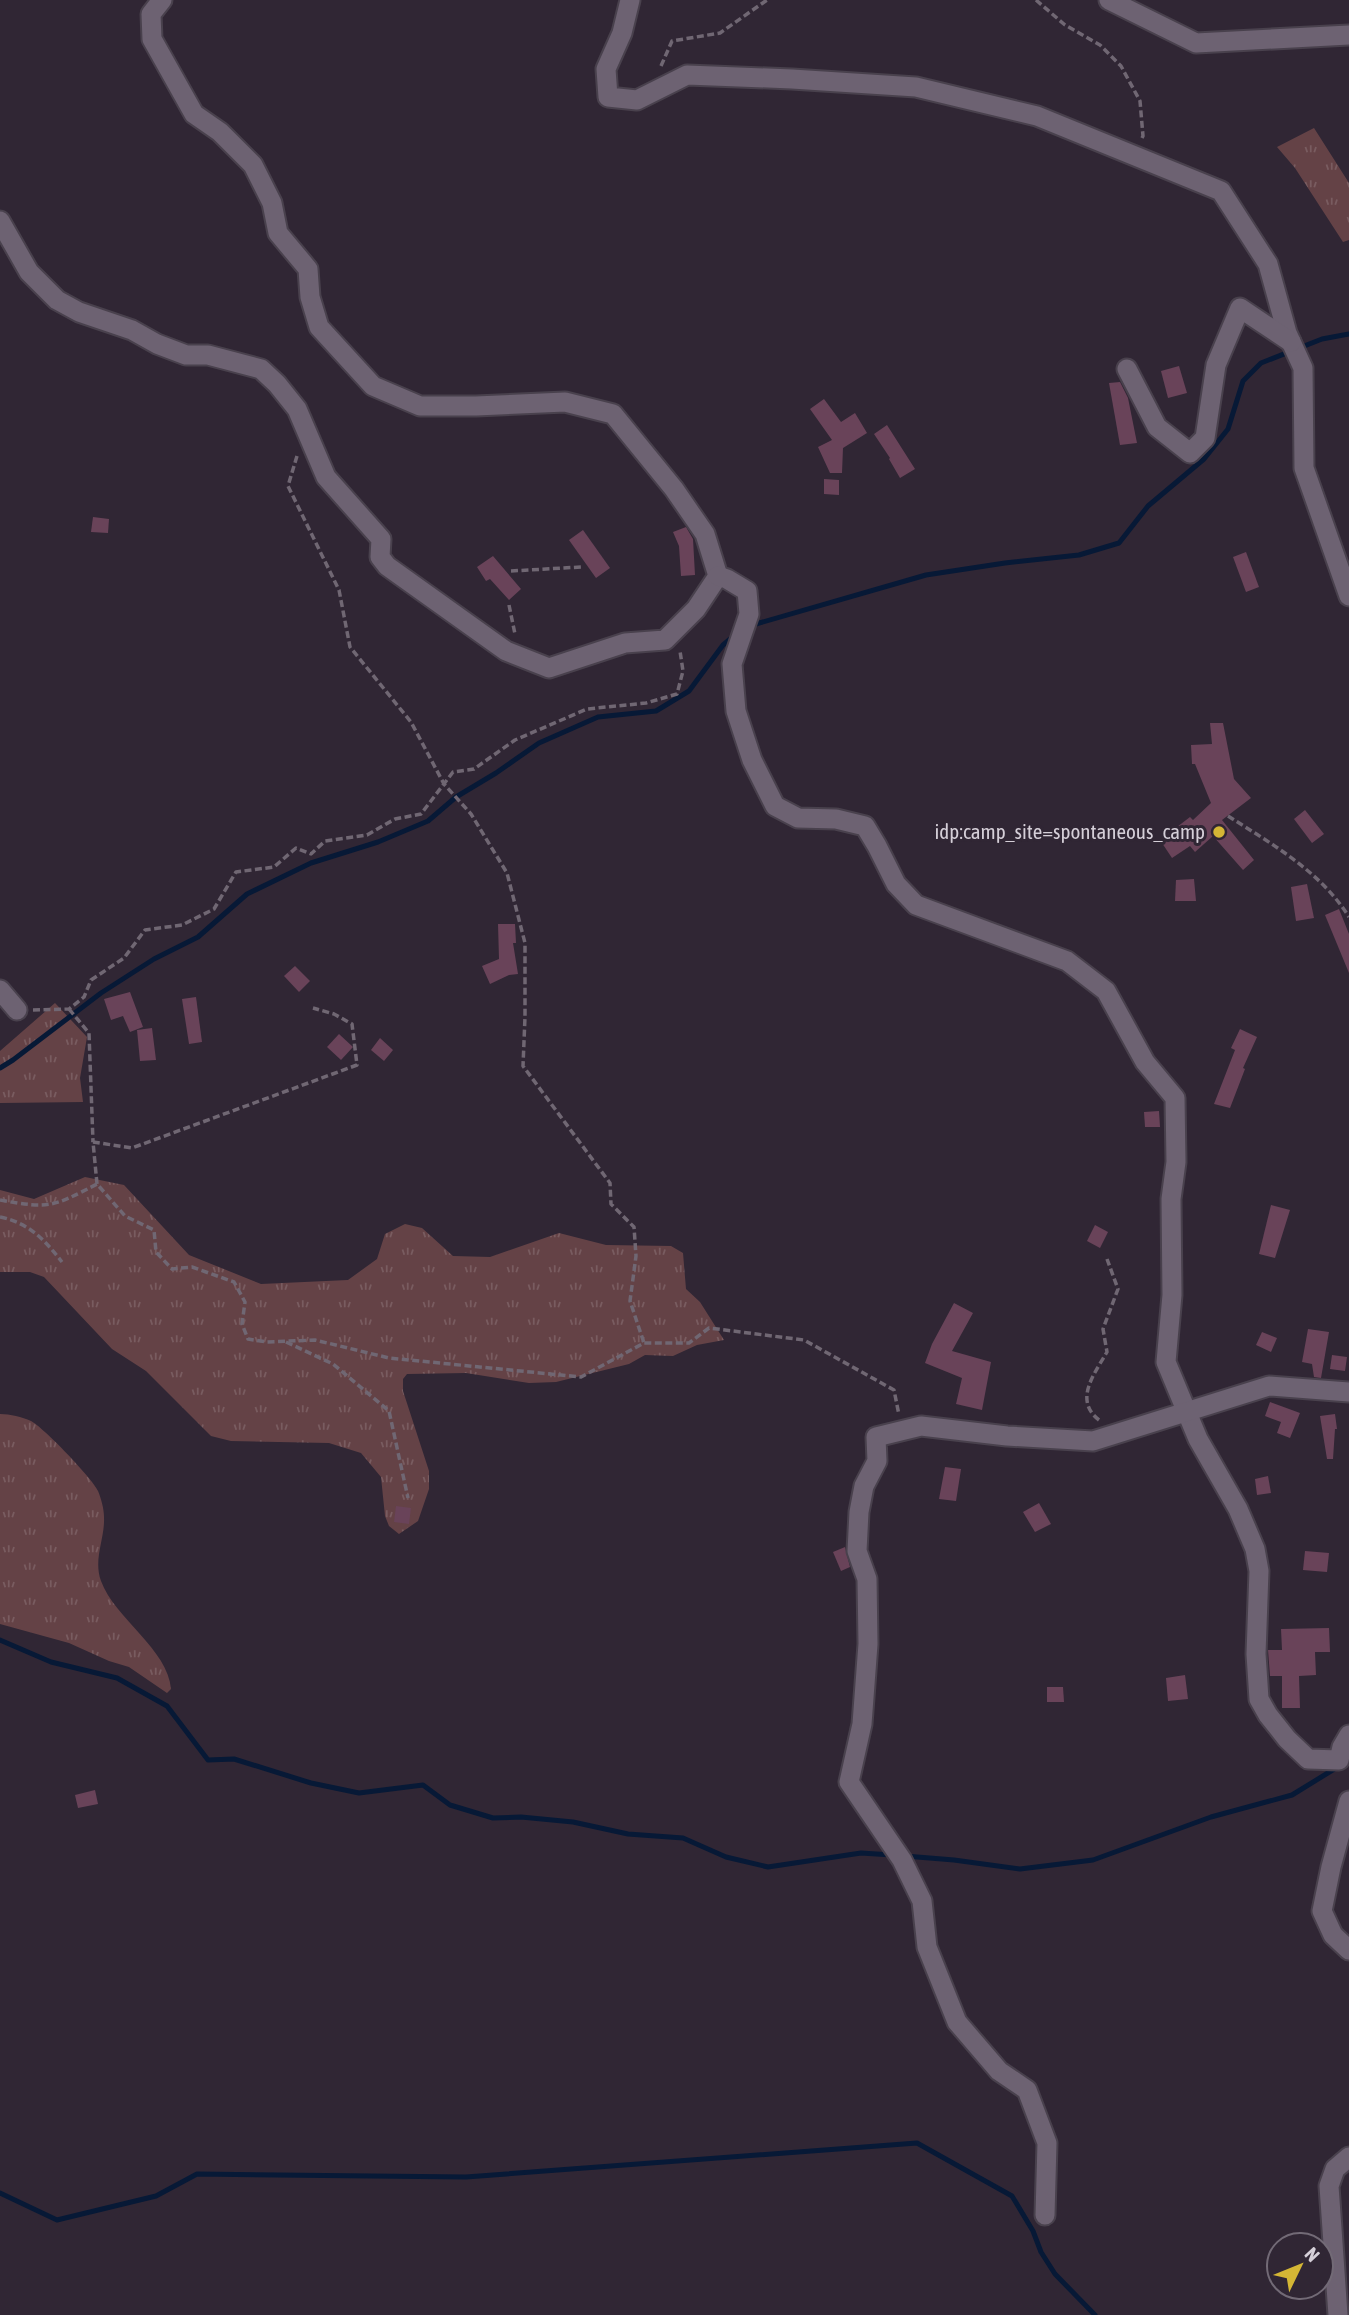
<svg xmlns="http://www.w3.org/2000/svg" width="1349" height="2315" viewBox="0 0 1349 2315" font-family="'Asap Condensed',sans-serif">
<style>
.grass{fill:url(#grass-tufts)}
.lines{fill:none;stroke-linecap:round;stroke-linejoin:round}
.stream{stroke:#071936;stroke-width:5}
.building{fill:#694359}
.minor-casing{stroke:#49414d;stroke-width:23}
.path{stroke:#706773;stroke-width:3.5;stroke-dasharray:7 3.5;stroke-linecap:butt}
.minor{stroke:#6d6272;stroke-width:19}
.poi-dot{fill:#d4b635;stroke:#302634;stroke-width:2.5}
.labels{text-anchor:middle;stroke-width:6;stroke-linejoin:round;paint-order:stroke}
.poi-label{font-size:21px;fill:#d5cfd8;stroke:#302634;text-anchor:end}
</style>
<defs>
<pattern id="grass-tufts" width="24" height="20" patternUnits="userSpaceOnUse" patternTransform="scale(1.75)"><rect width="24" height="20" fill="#644246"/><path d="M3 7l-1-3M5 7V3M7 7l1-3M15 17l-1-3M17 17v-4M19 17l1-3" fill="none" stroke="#795c60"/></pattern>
</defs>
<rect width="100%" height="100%" fill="#302634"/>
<g class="grass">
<path d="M1314,128l35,55v57l-6,2 -48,-74 -18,-21z"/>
<path d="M55,1003l32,34 -7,41 3,24 -83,1v-52z"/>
<path d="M85,1177l39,8 65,70 72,29 87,-4 29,-21 8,-25 20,-10 17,4 31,28 37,1 69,-24 47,12 65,1 12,7 3,36 14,13 24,38 -27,5 -24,11 -28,-1 -16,9 -73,18 -27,1 -63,-10 -59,1 -4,5v12l26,80v18l-11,32 -19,13 -10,-8 -4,-10 -4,-39 -20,-24 -32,-10 -98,-2 -20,-5 -65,-65 -34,-22 -68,-72 -14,-5h-30v-82l34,9z"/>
<path d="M0,1414c10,0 22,3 31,7 12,6 62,58 67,70 3,7 6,18 6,26 1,22 -11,42 -3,64 14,38 67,68 70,108l-4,4 -38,-26 -20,-6 -40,-18 -69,-19z"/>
</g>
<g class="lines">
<g class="stream">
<path d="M749,626l177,-51 79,-12 74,-8 40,-12 29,-37 56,-47 24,-30 15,-48 18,-18 61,-24 27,-5"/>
<path d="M0,1068l13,-8 88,-67 53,-34 44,-22 49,-43 64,-31 67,-21 50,-21 28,-24 40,-24 43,-30 59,-26 58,-6 33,-20 34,-46 12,-10"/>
<path d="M0,1640l51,22 66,16 50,28 41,54 26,-1 77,24 48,10 64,-8 27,20 43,13 28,-1 52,5 55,12 55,4 43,19 42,10 93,-14 31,2"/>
<path d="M905,1856l49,4 66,9 73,-9 118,-43 81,-22 57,-35"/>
<path d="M0,2193l57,27 99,-24 41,-22 269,3 451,-34 95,53 21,35 8,21 14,22 40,41"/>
</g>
</g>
<g class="building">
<path d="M1179,366l8,27 -19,5 -7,-27z"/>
<path d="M1120,382l8,16 9,45 -17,2 -11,-62z"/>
<path d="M824,399l17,23 14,-9 12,20 -24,15 -1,25h-12l-12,-26 14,-7 -22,-31z"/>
<path d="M887,425l28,44 -15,9 -11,-19 1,-1 -16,-24z"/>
<path d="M824,479l15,1v15l-15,-1z"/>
<path d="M93,517l16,2 -1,14 -17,-1z"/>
<path d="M686,527l7,12 2,36 -14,1 -2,-30 -6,-14z"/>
<path d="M583,530l27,38 -14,10 -27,-38z"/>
<path d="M1246,552l13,35 -13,5 -13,-35z"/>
<path d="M493,556l28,33 -12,11 -19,-21 -4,2 -9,-14z"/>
<path d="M1210,723h13l11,56 17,19 -29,22 32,40 -11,10 -30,-34 -18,16 -5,-6 -18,12 -12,-18 30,-23 3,3 18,-17 -16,-39h-3l-1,-19 21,-1z"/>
<path d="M1305,810l19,24 -12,9 -18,-24z"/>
<path d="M1194,879l2,22h-21l1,-21z"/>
<path d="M1307,884l7,34 -18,3 -5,-34z"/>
<path d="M1339,909l10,25v39l-24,-58z"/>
<path d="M498,924h17l1,19h-3l5,31 -9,1 -19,9 -8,-18 17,-7z"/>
<path d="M295,966l15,15 -11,11 -15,-16z"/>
<path d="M130,992l13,35 -13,5 -7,-16 -12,4 -7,-21z"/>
<path d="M196,997l6,45 -13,2 -7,-45z"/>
<path d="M152,1028l4,32 -16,1 -3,-31z"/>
<path d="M1240,1029l17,8 -14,31 2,1 -15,39 -16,-4 21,-54 -4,-2z"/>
<path d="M339,1034l14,13 -12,13 -14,-13z"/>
<path d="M380,1038l13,12 -9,11 -13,-11z"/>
<path d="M1159,1111l1,16h-15l-1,-15z"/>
<path d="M1271,1205l19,5 -15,48 -16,-4z"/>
<path d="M1095,1225l13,7 -8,16 -13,-7z"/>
<path d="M954,1303l19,10 -21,38 39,11 -9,48 -26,-6 6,-26 -37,-15 7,-19z"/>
<path d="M1308,1329l21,3 -8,46 -7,-1 -2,-13 -10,-2z"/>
<path d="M1262,1332l15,6 -6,14 -15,-7z"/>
<path d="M1332,1355l15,2 -2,14 -15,-2z"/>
<path d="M1270,1402l30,11 -10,25 -13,-5 4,-11 -16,-6z"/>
<path d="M1335,1414l2,15h-2l-2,30h-6l-7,-43z"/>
<path d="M945,1467l16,2 -5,32 -17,-2z"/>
<path d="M1268,1476l3,17 -14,2 -2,-16z"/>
<path d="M1039,1503l12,21 -16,8 -12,-20z"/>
<path d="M396,1506l15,2 -2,16 -15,-2z"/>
<path d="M845,1547l5,20 -9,4 -8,-19z"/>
<path d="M1305,1551l24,2 -2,19 -24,-2z"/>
<path d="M1329,1628l1,24h-15l1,23 -17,1 1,32h-18v-32h-12l-2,-26h14l-1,-21z"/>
<path d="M1185,1675l3,24 -20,2 -2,-23z"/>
<path d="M1047,1687h16l1,15h-17z"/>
<path d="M95,1790l3,14 -20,4 -3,-13z"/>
</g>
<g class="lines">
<defs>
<g id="minor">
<path d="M630,0l-8,33 -16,36 2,28 29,3 50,-25 105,4 124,8 121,29 184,75 47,73 19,69 16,35 1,100 45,128"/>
<path d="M1109,0l87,43 153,-8"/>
<path d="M0,221l29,51 28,28 22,12 53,18 25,14 29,11h22l53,14 16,15 20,25 29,68 55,62 -1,18 7,9 119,85 43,17 76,-25 40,-3 31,-31 22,-33 -13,-42 -31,-45 -61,-75 -48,-12 -89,4h-56l-47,-20 -54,-59 -9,-30 -2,-28 -30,-36 -6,-30 -19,-38 -33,-33 -26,-18 -42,-75 -1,-25 11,-14"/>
<path d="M1127,369l30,58 33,26 15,-15 11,-73 24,-57 51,34"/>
<path d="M718,576l9,3 20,12 2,23 -17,50 4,47 16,49 23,46 23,12 38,1 29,7 12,20 19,38 20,21 151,56 39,30 39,71 30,36 1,64 -5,37 1,96 -6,67 32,77 40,70 17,40 4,22 -3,83 3,45 9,16 19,24 21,20 31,1 3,-13 7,-12"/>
<path d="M0,990l17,20"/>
<path d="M1349,1801l-18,66 -9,44 11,24 16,15"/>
<path d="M1045,2215l2,-72 -20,-53 -28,-19 -42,-49 -30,-75 -5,-46 -20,-41 -53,-78 13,-58 6,-80 -1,-65 -10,-28 2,-39 5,-26 13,-25 -1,-24 45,-11 86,10 86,5 176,-55 80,6"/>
<path d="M1338,2315l-9,-129 6,-17 14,-12"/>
</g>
</defs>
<use href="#minor" class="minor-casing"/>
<g class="path">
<path d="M1036,0l29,25 35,20 21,21 19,35 3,35 -2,4"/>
<path d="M661,66l11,-25 48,-8 47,-33"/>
<path d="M297,456l-9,30 51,104 11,57 61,75 33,62 27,30 36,59 18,70v74l-2,49 87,117 1,21 23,23 2,29 -6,45 14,42"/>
<path d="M511,571l70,-4"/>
<path d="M509,605l6,29"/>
<path d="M1228,816c44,28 93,56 121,101"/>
<path d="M69,1009l20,24 4,109"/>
<path d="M33,1010l36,-1 15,-12 7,-17 33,-22 21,-28 37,-5 32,-16 22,-37 38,-5 22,-19 15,6 14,-13 42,-6 28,-16 26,-5 32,-42 21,-3 41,-29 72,-31 59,-6 31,-9 6,-23 -3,-20"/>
<path d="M97,1184l-4,-42 39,6 225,-83 -5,-41 -18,-10 -21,-6"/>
<path d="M0,1200c49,9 53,7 97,-16l28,32 29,14 2,22 16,17 20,-2 42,15 11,20 -3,22 6,15 19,3 48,-2 74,18 192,19 63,-34h45l20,-15 95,12 90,50 5,25"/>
<path d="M0,1217c29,6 44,22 62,45"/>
<path d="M286,1342l47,22 56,47 19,87"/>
<path d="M1099,1420c-26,-20 -4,-47 8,-68l-4,-23 15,-40 -11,-30"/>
</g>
<use href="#minor" class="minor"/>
</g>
<circle class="poi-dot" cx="1219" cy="832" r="7"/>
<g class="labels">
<g class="poi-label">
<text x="1205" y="839">idp:camp_site=spontaneous_camp</text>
</g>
</g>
<g transform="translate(1300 2266) rotate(47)"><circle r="33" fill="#302634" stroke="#726a76" stroke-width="2"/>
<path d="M0-5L12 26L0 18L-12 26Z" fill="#d4b635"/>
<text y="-10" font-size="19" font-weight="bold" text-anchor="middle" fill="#d5cfd8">N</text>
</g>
</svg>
